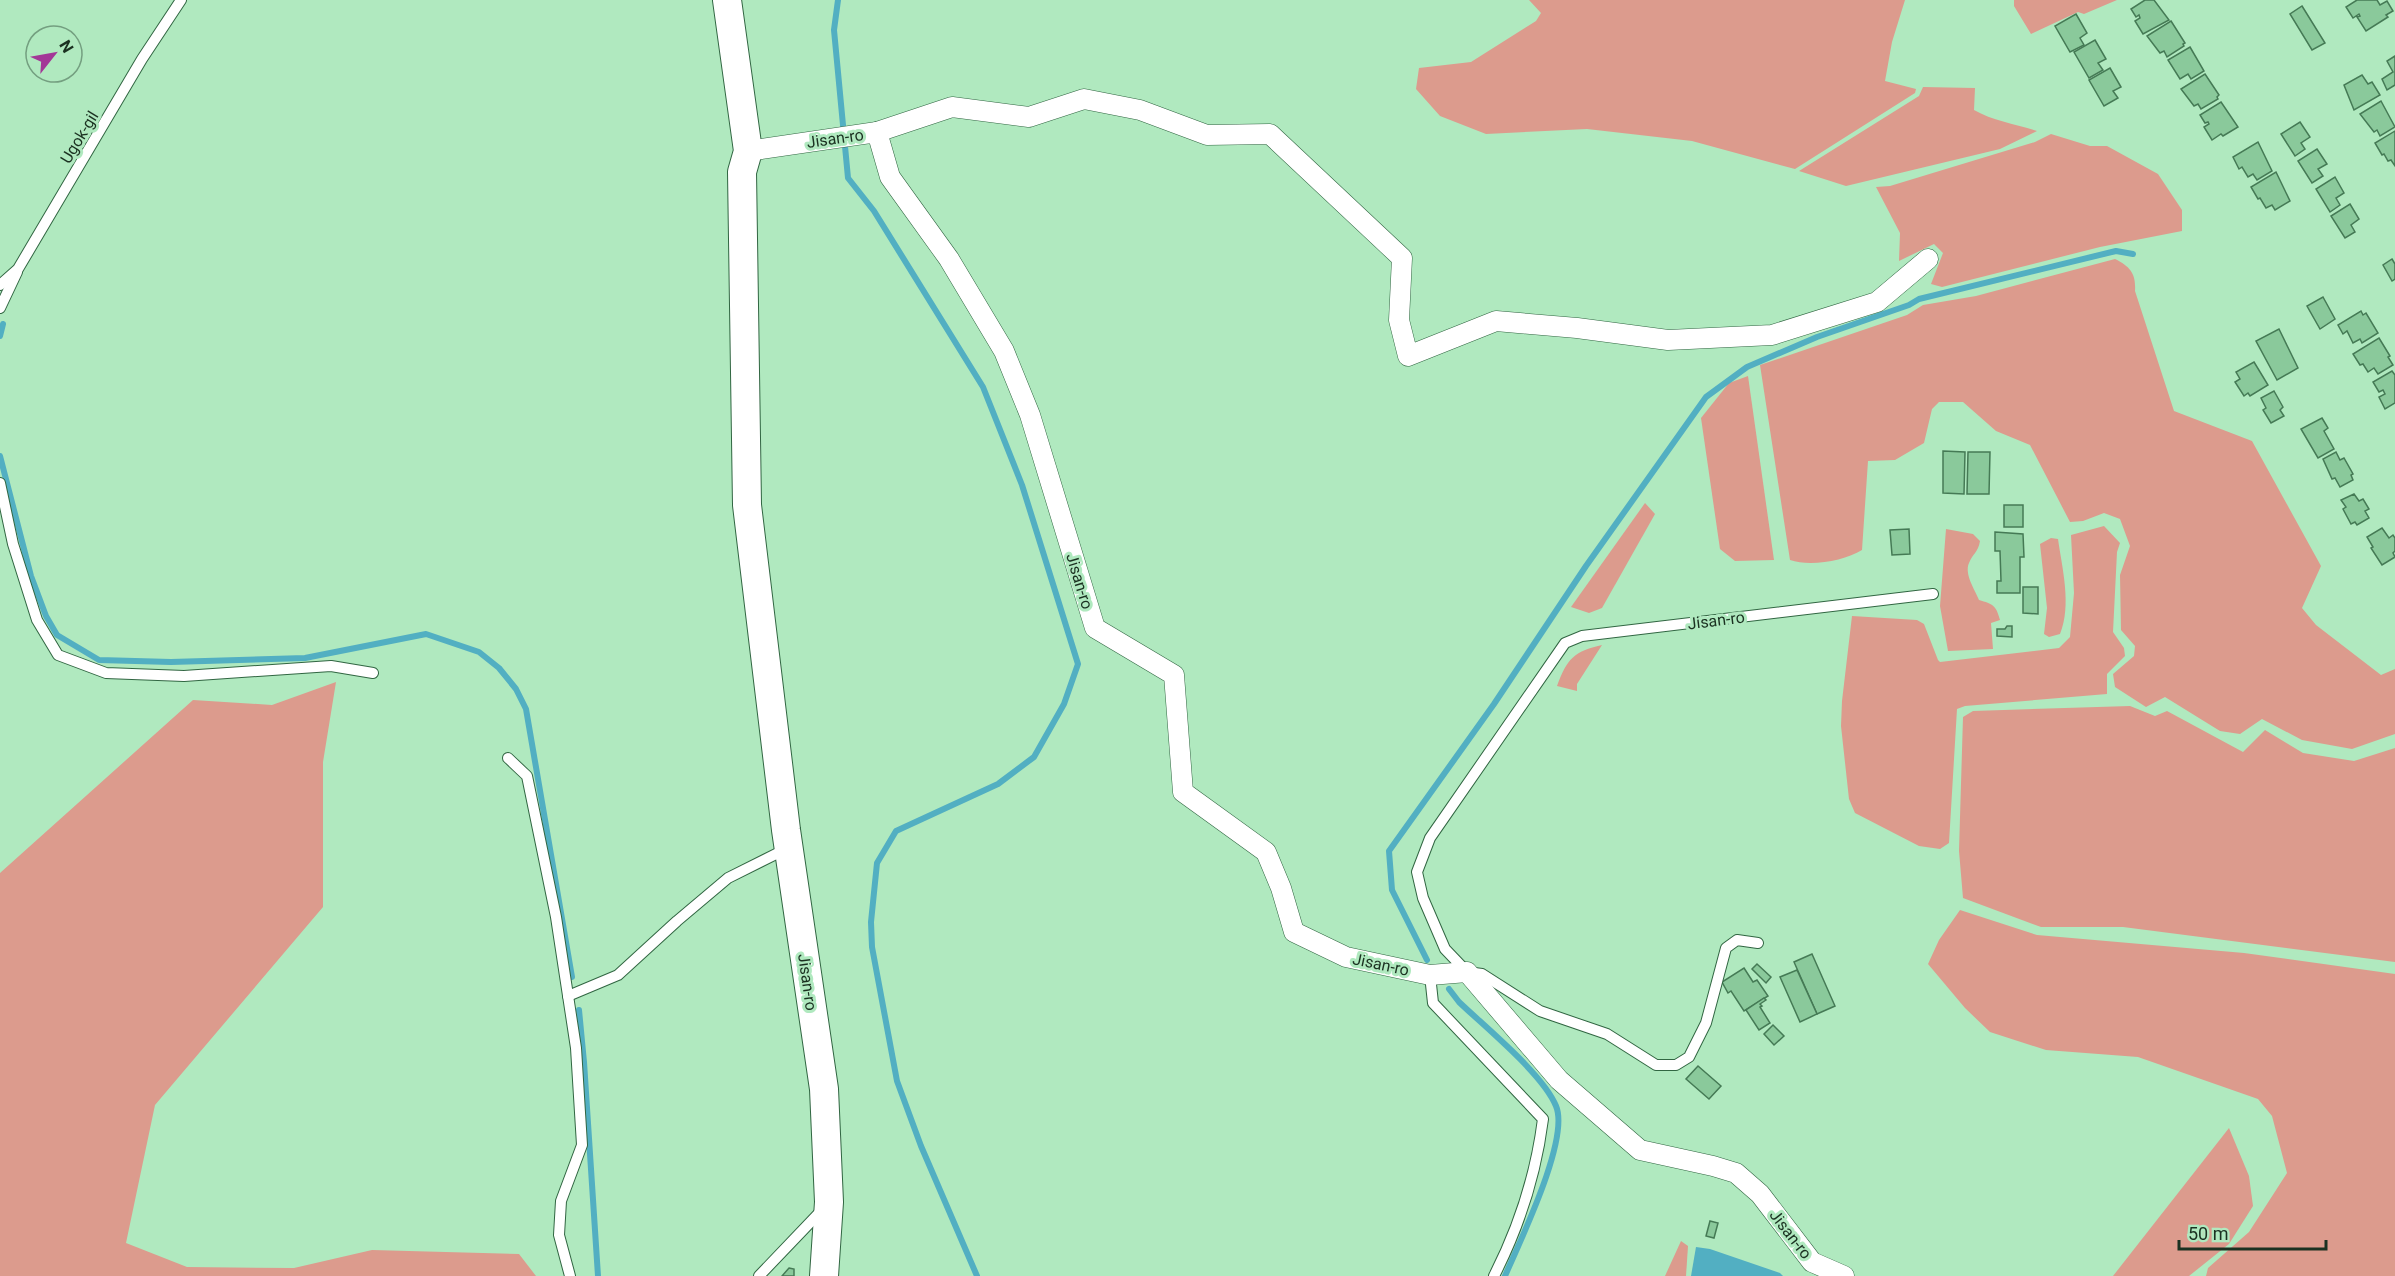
<svg xmlns="http://www.w3.org/2000/svg" width="2395" height="1276" viewBox="0 0 2395 1276" font-family="Roboto,sans-serif">
<style>
.green{fill:#dc9b8d}
.water{fill:#52afc2}
.lines{fill:none;stroke-linecap:round;stroke-linejoin:round}
.stream{stroke:#52afc2;stroke-width:6}
.building{fill:#8ac99b;stroke:#457a55;stroke-width:1.5}
.lane-casing{stroke:#316642;stroke-width:12}
.street-casing{stroke:#316642;stroke-width:21}
.secondary-casing{stroke:#316642;stroke-width:30}
.lane{stroke:#fff;stroke-width:10}
.street{stroke:#fff;stroke-width:20}
.secondary{stroke:#fff;stroke-width:28}
.labels{text-anchor:middle;stroke-width:6;stroke-linejoin:round;paint-order:stroke}
.street-label{font-size:16px;fill:#1b3121;stroke:#b0e9bf}
</style>
<rect width="100%" height="100%" fill="#b0e9bf"/>
<g class="green">
<path d="M1529,0h376l-13,42 -7,39 31,8 -1,4 -120,76 -103,-28 -105,-12 -101,5 -46,-18 -24,-27 3,-21 52,-6 65,-41 5,-8z"/>
<path d="M2014,0h103l-33,14 -6,-2 -47,22 -17,-28z"/>
<path d="M1923,87l52,1 -1,22c19,11 42,14 63,21l-37,18 -154,37 -47,-15 120,-75z"/>
<path d="M2051,134l39,12h17l51,28 24,36v21l-82,16 -158,40 -11,-3 12,-31 -9,-9 -35,17 1,-28 -24,-46 14,-1 145,-44z"/>
<path d="M2115,259c16,8 21,15 20,32l39,120 78,30 69,125 -19,42 14,17 65,50 14,-6v65l-43,15 -50,-9 -40,-21 -22,15 -20,-3 -55,-34 -19,10 -31,-20 -2,-13 21,-18 1,-10 -14,-16 -1,-55 10,-29 -10,-27 -16,-6 -21,8 -13,1 -40,-77 -34,-14 -33,-29h-24l-7,7 -8,34 -29,17 -27,1 -6,89c-18,11 -52,17 -72,10l-30,-195 147,-50 16,-10 53,-9z"/>
<path d="M1748,376l26,184 -39,1 -15,-12 -19,-131 28,-35z"/>
<path d="M1645,503l10,11 -53,94 -13,5 -18,-6z"/>
<path d="M2104,526l16,17 -3,9 -4,80 11,16 1,8 -18,18v20l-142,12 -8,3 -8,134 -9,6 -21,-3 -64,-33 -6,-14 -8,-73 1,-25 10,-85 65,4 7,4 14,36 2,2 119,-14 11,-11 4,-44 -3,-58z"/>
<path d="M1946,529l27,5 7,7c-2,12 -7,12 -11,22 -5,11 6,27 10,37 14,4 17,5 21,20l-9,3 2,26 -45,2 -8,-45z"/>
<path d="M2051,538l7,1c4,29 14,66 2,95l-11,3 -5,-3 3,-26 -7,-64z"/>
<path d="M1602,645l-25,39v7l-20,-5c10,-27 17,-35 45,-41z"/>
<path d="M336,682l-13,80v145l-168,198 -29,138 61,24 107,1 78,-18 147,4 17,22h-536v-403l193,-173 79,5z"/>
<path d="M2130,706l25,10 12,-5 76,41 22,-22 38,23 51,8 41,-13v214l-272,-35h-82l-78,-29 -4,-47 4,-134 10,-6z"/>
<path d="M1960,910l77,25 207,18 151,21v302h-189l2,-8 41,-36 38,-59 -15,-57 -14,-17 -120,-42 -92,-7 -56,-18 -25,-24 -37,-44 11,-24z"/>
<path d="M2229,1128l20,48 4,30 -24,38 -40,32h-76z"/>
<path d="M1681,1241l7,5 -2,30h-21z"/>
</g>
<path class="water" d="M1696,1247l14,2 70,24 3,3h-92z"/>
<g class="lines">
<g class="stream">
<path d="M838,0l-4,30 14,148 26,33 109,176 39,98 56,179 -14,40 -30,53 -36,27 -102,47 -19,32 -6,59 1,25 25,134 24,65 56,130"/>
<path d="M0,336l3,-12"/>
<path d="M0,456l31,120 15,40 11,19 42,25 72,2 134,-4 121,-24 53,18 20,16 17,21 10,20 46,268"/>
<path d="M1427,960l-35,-70 -3,-39 105,-147 92,-138 120,-169 41,-30 70,-30 92,-32 10,-6 197,-48 17,3"/>
<path d="M1449,989l10,13c26,25 84,72 97,104 14,33 -36,135 -51,170"/>
<path d="M579,1010l5,52 14,214"/>
</g>
</g>
<g class="building">
<path d="M2145,0h9l15,20 -26,14 -8,-13 5,-3 -1,-3 -3,2 -5,-8z"/>
<path d="M2357,0h20l3,5 7,-4 6,10 -7,4 2,2 -22,14 -9,-14 3,-1 -1,-2 -6,4 -7,-11z"/>
<path d="M2302,6l23,37 -13,7 -22,-36z"/>
<path d="M2076,14l11,19 -7,5 4,7 -14,7 -15,-26z"/>
<path d="M2171,21l14,22 -2,1 1,2 -17,11 -3,-6 -4,2 -13,-17z"/>
<path d="M2095,40l11,19 -8,4 5,7 -14,8 -15,-26z"/>
<path d="M2190,47l14,24 -13,8 -3,-5 -8,5 -12,-19z"/>
<path d="M2395,56v29l-8,5 -5,-11 11,-7 -6,-11z"/>
<path d="M2110,68l11,19 -8,4 5,7 -14,8 -15,-26z"/>
<path d="M2205,74l14,21 -2,2 1,2 -17,10 -3,-5 -4,2 -13,-17z"/>
<path d="M2362,75l6,9 4,-2 8,13 -26,15 -10,-25z"/>
<path d="M2381,101l14,26 -15,9 -3,-6 -3,2 -14,-18z"/>
<path d="M2221,102l17,25 -15,9 -2,-2 -9,6 -8,-13 5,-3 -1,-2 -3,1 -5,-8z"/>
<path d="M2300,122l10,15 -9,6 4,6 -10,7 -14,-22z"/>
<path d="M2395,131v35l-4,-6 -3,1 -4,-7 -2,1 -7,-12z"/>
<path d="M2258,142l14,29 -15,9 -4,-6 -5,3 -6,-10 -3,2 -6,-12z"/>
<path d="M2317,149l10,15 -9,5 5,7 -11,7 -14,-22z"/>
<path d="M2276,172l14,29 -15,9 -3,-5 -6,3 -6,-10 -2,1 -7,-12z"/>
<path d="M2335,177l9,16 -8,5 4,7 -10,7 -14,-23z"/>
<path d="M2350,204l9,15 -8,6 4,7 -10,6 -14,-22z"/>
<path d="M2392,259l3,5v15l-3,2 -9,-16z"/>
<path d="M2323,297l12,22 -15,10 -13,-23z"/>
<path d="M2361,311l2,4 3,-2 12,20 -16,10 -2,-4 -7,4 -6,-12 -4,3 -5,-9z"/>
<path d="M2279,329l19,39 -21,12 -21,-39z"/>
<path d="M2379,338l11,18 -2,1 5,8 -15,9 -4,-6 -6,4 -5,-8 -3,1 -7,-11z"/>
<path d="M2254,362l14,23 -18,11 -2,-3 -4,3 -9,-14 5,-3 -4,-7z"/>
<path d="M2392,371l3,4v28l-10,6 -6,-12 6,-3 -2,-4 -4,2 -6,-10z"/>
<path d="M2274,391l9,16 -3,3 4,6 -13,7 -8,-13 3,-2 -5,-10z"/>
<path d="M2322,418l6,10 -4,3 10,18 -16,9 -17,-29z"/>
<path d="M1943,451l22,1 -1,42 -21,-1z"/>
<path d="M1968,452h22l-1,42h-22z"/>
<path d="M2336,452l4,8 4,-2 9,16 -2,1 2,5 -13,7 -5,-9 -3,1 -9,-20z"/>
<path d="M2354,494l5,7 4,-2 6,10 -4,2 4,7 -12,7 -2,-3 -4,2 -8,-15 3,-2 -5,-7z"/>
<rect x="2004" y="505" width="19" height="22"/>
<path d="M2382,528l7,10 4,-3 2,3v13l-2,2 2,4 -13,8 -11,-17 2,-1 -6,-10z"/>
<path d="M1909,529l1,25 -18,1 -2,-25z"/>
<path d="M1995,532l28,2 1,23h-4v36h-23v-12h4l-1,-30h-5z"/>
<path d="M2023,587h15v27l-15,-1z"/>
<path d="M2007,626h5v11l-15,-1v-7h8z"/>
<path d="M1812,954l23,52 -18,8 -23,-52z"/>
<path d="M1757,964l14,13 -5,6 -14,-14z"/>
<path d="M1744,968l9,14 4,-2 11,16 -24,15 -13,-20 -3,2 -6,-11z"/>
<path d="M1797,970l20,44 -17,8 -20,-45z"/>
<path d="M1764,998l2,2 -6,4 2,2 -2,1 10,16 -11,7 -13,-20z"/>
<path d="M1773,1025l11,11 -10,9 -10,-11z"/>
<path d="M1698,1066l23,20 -12,13 -23,-20z"/>
<path d="M1710,1221l8,2 -4,15 -8,-2z"/>
<path d="M789,1268l5,1v7h-12z"/>
</g>
<g class="lines">
<defs>
<g id="lane">
<path d="M0,285l18,-16 124,-210 39,-59"/>
<path d="M0,308l17,-36"/>
<path d="M0,483l13,61 24,76 21,35 48,18 78,3 147,-10 42,7"/>
<path d="M508,758l19,18 29,141 20,131 6,97 -21,56 -2,34 11,41"/>
<path d="M1758,943l-21,-3 -11,8 -20,75 -17,34 -13,8h-20l-49,-31 -67,-23 -58,-37 -15,-2 -22,-23 -22,-51 -6,-26 13,-34 135,-195 17,-7 351,-42"/>
<path d="M1430,975l3,28 110,116c-7,55 -24,108 -49,157"/>
<path d="M568,996l50,-21 59,-54 51,-43 58,-29"/>
<path d="M759,1276l64,-67"/>
</g>
<g id="street">
<path d="M877,132l75,-25 77,10 55,-18 56,11 67,25 63,-1 132,124 -3,62 9,36 88,-35 81,7 91,12 104,-5 105,-33 51,-43"/>
<path d="M748,151l129,-19 13,45 59,82 55,92 26,64 65,213 79,47 9,117 83,60 15,36 13,44 52,25 84,18 37,-3 92,108 81,70 73,16 23,7 24,21 52,68 32,14"/>
</g>
<path id="secondary" d="M727,0l21,151 -6,21 5,333 39,325 38,259 5,113 -5,74"/>
</defs>
<use href="#lane" class="lane-casing"/>
<use href="#street" class="street-casing"/>
<use href="#secondary" class="secondary-casing"/>
<use href="#lane" class="lane"/>
<use href="#street" class="street"/>
<use href="#secondary" class="secondary"/>
</g>
<g class="labels">
<g class="street-label">
<text transform="translate(79 137) rotate(-59)" y="6">Ugok-gil</text>
<text transform="translate(835 138) rotate(-8)" y="6">Jisan-ro</text>
<text transform="translate(1080 581) rotate(73)" y="6">Jisan-ro</text>
<text transform="translate(1716 620) rotate(-7)" y="6">Jisan-ro</text>
<text transform="translate(1381 964) rotate(12)" y="6">Jisan-ro</text>
<text transform="translate(808 982) rotate(82)" y="6">Jisan-ro</text>
<text transform="translate(1791 1234) rotate(52)" y="6">Jisan-ro</text>
</g>
</g>
<g transform="translate(54 54) rotate(59)"><circle r="28" fill="#b0e9bf" stroke="#749f80" stroke-width="1.5"/>
<path d="M0-4.5L10 22L0 15L-10 22Z" fill="#a33797"/>
<text y="-9" font-size="16" font-weight="bold" text-anchor="middle" fill="#1b3121">N</text>
</g>
<path d="M2179 1240v9h147v-9" fill="none" stroke="#1b3121" stroke-width="3"/>
<text x="2188" y="1240" font-size="18" fill="#1b3121" stroke="#b0e9bf" stroke-width="4.5" paint-order="stroke">50 m</text>
</svg>
